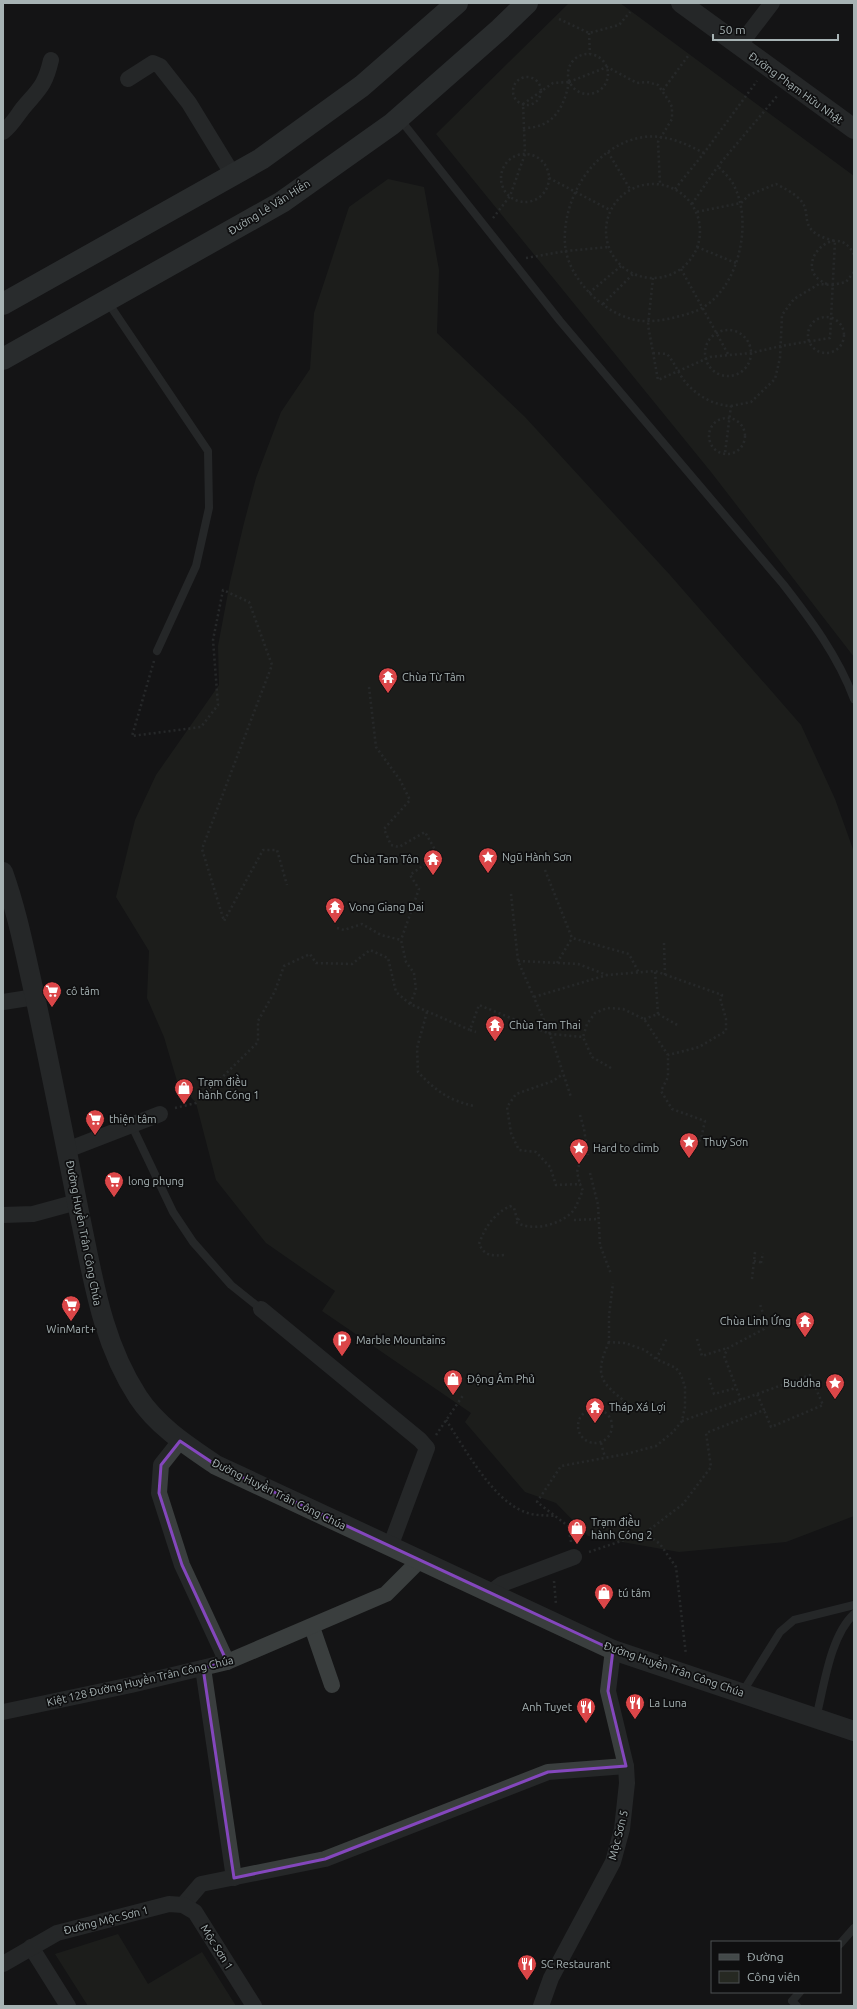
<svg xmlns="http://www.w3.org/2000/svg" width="857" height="2009" viewBox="0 0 857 2009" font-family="Ubuntu,sans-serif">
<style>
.green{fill:#262922}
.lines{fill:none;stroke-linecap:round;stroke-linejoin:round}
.path{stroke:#3d4242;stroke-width:2.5;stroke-dasharray:2 3;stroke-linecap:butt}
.service{stroke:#3a3e3e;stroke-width:8}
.minor{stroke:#3a3e3e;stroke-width:16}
.tertiary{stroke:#3a3e3e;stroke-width:20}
.secondary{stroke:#434949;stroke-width:22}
.marked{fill:none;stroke:#8447bd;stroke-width:3;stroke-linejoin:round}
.labels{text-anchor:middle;stroke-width:3.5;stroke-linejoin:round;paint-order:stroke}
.street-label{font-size:11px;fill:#a7b3b4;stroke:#0f0f10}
.poi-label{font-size:11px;fill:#a7b3b4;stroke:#0f0f10;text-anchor:start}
</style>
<rect width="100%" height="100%" fill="#141415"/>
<g class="green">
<path d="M569,3h51l234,173v481l-143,-185 -275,-338z"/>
<path d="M388,179l36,8 15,83 -2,63 88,84 145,158 131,150 34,74 19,53v664l-68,26 -107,10 -91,-16 -32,-33 -31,-11 -60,-70 6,-9 -149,-102 13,-20 -69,-48 -50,-63 -20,-77 -19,-22 -13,-44 -17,-39 2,-47 -33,-54 19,-77 21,-45 63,-90 -1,-39 12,-64 14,-59 12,-45 25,-66 29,-43 4,-56 35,-106z"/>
<path d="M118,1934l30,50 54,-32 34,54h-148l-33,-52z"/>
</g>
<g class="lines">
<g class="path">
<path d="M559,19l30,14 30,-8 11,-13"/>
<path d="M589,33l1,21"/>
<circle cx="588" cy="74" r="20"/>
<circle cx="527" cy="91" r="14"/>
<path d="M569,82l38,-15 30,16 10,-1 11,3 11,16 3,6v12l-14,23 2,42"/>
<path d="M569,82c-5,26 -16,46 -45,46l-1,-24 30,-21z"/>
<path d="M663,90l25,-34"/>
<path d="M608,152l22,37"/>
<path d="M704,153c-18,-9 -38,-19 -60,-16 -49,7 -82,60 -79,107 2,36 46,79 84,77 15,0 33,-5 47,-10 43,-18 59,-91 36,-129 -4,-6 -10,-11 -14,-16"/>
<circle cx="525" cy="178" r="24"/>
<path d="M549,178l61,32"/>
<circle cx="653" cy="231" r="47"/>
<path d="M675,189l29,-36 53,-72"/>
<path d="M692,204l26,-38 60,-71"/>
<path d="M493,218l17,-22 15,-42 -1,-26"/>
<path d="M697,247l39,16"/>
<path d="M526,258l40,-7 43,-4"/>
<path d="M681,269l47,85"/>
<path d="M653,278l-5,47 10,55 52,-23 41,-4 30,-7 49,-8 5,-97c-11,-3 -26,-7 -28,-21 -1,-6 -1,-13 -5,-18 -6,-8 -18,-14 -26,-18l-27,11 -8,8 -45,9"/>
<path d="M827,284c-40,-16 10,-68 27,-29"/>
<path d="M832,285l14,-3 8,-10"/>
<path d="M589,293l32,-27"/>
<path d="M603,304l30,-30"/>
<circle cx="826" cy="335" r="18"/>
<circle cx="728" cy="353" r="23"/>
<path d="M653,353l14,1c7,8 10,16 16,25 11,15 29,26 48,27l-6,47"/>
<path d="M731,406l20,-4 24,-23 5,-21 2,-43 12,-16 25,-15 14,1"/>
<circle cx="727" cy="436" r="18"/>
<path d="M154,661l-22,75 69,-9 17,-22 -5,-65 10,-50 26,12 23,63 -70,184 22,72 39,-71h14l10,35"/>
<path d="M369,687l7,60 24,33 10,20 -26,29 7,16 8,2 26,-15 13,23 -28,20 9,14 -18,51"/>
<path d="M545,870l27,68 57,16 10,19"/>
<path d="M511,894l7,67 32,73 21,63"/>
<path d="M337,928l7,2 18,-6 19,11 20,5 5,22 8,11 2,17 -6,14"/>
<path d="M664,943l1,32"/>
<path d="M518,961l60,3 29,11 48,-4 67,24 -2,3 6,21v12l-27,16 -31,8"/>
<path d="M557,963l15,-25"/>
<path d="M534,997l73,-22"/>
<path d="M427,1012l-10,36 1,24c18,19 30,28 56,34"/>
<path d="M658,1014l21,12"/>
<path d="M644,1019l14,-5 -3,-43"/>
<path d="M470,1030l6,2"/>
<path d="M611,1068l-19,-11 -9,-20 4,-13 8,-11 12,-5 16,1 21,10 24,36v22l-7,14 11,18 33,12 -4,18 -13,13"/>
<path d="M175,1108l21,-5 62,-61v-21l17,-30 9,-25 26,-12 6,9 36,1 18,-14 18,8 8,34 14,12 60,26 9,-25 71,29 33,3"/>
<path d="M580,1115l4,14 4,26"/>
<path d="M579,1165l-2,7 3,12"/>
<path d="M590,1173l8,32 2,40 11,29"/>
<path d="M574,1220l25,-1"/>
<path d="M504,1255c-13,1 -19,1 -25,-11 6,-17 15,-30 31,-38l4,2 3,11 3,-1 -4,4c15,10 43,3 55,-9 6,-5 8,-16 12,-22l-3,-7 -24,1 -6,-18 -14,-15 -17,-2 -8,-17 -4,-26 9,-13 37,-13 10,-7"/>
<path d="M754,1261l10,2"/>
<path d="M761,1263l2,-10"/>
<path d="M752,1279l3,-27"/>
<path d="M697,1339l5,17 25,-8"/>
<path d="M609,1342c-15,33 -9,40 18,61"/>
<path d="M656,1359l11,-21"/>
<path d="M709,1378l5,16 22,-6"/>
<path d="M741,1400l-17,-44 4,-8 36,-19 2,-6 -6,-19"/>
<circle cx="595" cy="1426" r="17"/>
<path d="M446,1420c18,27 47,81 79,92 9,4 19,3 30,4"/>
<path d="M682,1421l128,-46 13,30 -52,22 -7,-17"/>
<path d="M436,1435l28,-41"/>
<path d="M601,1443l4,14"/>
<path d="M645,1533l15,11 16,23 10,88"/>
<path d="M571,1542l-3,-16 -31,-24 24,-36 65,-12 30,-8 17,-14 9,-11 3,-14v-20l-4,-12 -5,-7 -20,-9 -11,-9 -20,-7 -16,-1v-26l4,-33"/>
<path d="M589,1552l56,-19 38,-29 28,-37 -5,-34 58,-23 -7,-16"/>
<path d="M554,1581l2,23"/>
</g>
<g class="service">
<path d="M399,118l161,203 223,263c28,36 55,72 71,115"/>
<path d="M107,301l101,150 1,57 -13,58 -39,85"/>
<path d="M132,1126l41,86 20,30 38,43 30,24"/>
<path d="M742,1693l38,-61 14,-12 60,-15"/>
<path d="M816,1718c8,-31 14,-82 38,-104"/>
<path d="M840,1944l14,-16"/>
<path d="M797,2006l-5,-5 8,-9"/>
</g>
<g class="minor">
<path d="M739,46l33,-43"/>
<path d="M128,79l25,-16 7,3 29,37 44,72"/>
<path d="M3,132c9,-7 13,-15 20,-24 16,-19 22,-22 28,-48"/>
<path d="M3,1002l32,-5"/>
<path d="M67,1150l93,-36"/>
<path d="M3,1215l30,-1 44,-12"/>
<path d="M261,1309l159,131 7,8 -37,99"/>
<path d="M180,1441l-19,24 -2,28 23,72 45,97"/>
<path d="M490,1593l12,-9 72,-27"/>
<path d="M312,1627l20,58"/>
<path d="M203,1668l31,210"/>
<path d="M3,1712l128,-27 96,-23 159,-68 33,-33"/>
<path d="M183,1905l18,-21 124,-25 223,-87 78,-6"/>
<path d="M31,1947l37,59"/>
<path d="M3,1964l54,-31 112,-29 14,1 12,7 59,94"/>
<path d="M541,2006l10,-28 62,-116 9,-33 5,-46 -1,-17 -18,-75 5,-41"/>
</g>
<g class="tertiary">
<path d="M681,3l173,126"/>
<path d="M3,872c15,42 23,86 33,129 15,70 29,141 43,211 14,65 22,128 59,185 19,29 50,49 78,68l397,185 241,81"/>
</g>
<g class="secondary">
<path d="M3,304l258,-145 101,-73 95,-83"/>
<path d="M3,359l279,-157 110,-78 108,-95 27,-26"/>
</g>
</g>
<path d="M0 0H857V2009H0ZM180,1441l36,24 397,185 -5,41 18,75 -78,6 -223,87 -91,19 -31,-210 24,-6 -45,-97 -23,-72 2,-28z" fill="#141415" fill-opacity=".55" fill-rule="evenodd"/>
<path class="marked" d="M180,1441l36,24 397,185 -5,41 18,75 -78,6 -223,87 -91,19 -31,-210 24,-6 -45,-97 -23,-72 2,-28z"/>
<defs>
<symbol id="temple-pin" viewBox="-11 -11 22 30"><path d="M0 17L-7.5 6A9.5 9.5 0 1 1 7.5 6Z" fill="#db4648" stroke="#0f0f10"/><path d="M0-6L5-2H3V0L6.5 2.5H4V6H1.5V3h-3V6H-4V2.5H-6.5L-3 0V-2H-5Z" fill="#fff"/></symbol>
<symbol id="sight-pin" viewBox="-11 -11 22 30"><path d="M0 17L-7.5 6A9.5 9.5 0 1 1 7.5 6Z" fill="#db4648" stroke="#0f0f10"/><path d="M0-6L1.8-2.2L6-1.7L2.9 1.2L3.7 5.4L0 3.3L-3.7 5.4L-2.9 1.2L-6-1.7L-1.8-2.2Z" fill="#fff"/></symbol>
<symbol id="supermarket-pin" viewBox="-11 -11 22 30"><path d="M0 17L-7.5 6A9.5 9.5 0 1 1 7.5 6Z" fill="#db4648" stroke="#0f0f10"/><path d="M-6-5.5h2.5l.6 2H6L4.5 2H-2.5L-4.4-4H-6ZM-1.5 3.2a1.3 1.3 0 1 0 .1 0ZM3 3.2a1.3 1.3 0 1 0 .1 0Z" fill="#fff"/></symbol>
<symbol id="shop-pin" viewBox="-11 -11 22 30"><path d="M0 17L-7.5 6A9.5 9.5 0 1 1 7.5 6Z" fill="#db4648" stroke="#0f0f10"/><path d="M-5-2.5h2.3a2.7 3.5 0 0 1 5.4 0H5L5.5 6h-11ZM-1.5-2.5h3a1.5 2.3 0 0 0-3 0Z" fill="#fff"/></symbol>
<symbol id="parking-pin" viewBox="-11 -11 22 30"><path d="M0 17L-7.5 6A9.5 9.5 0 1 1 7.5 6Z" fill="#db4648" stroke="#0f0f10"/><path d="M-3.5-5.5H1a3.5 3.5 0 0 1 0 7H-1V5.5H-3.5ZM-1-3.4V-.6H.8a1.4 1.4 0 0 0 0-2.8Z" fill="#fff"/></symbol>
<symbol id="restaurant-pin" viewBox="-11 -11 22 30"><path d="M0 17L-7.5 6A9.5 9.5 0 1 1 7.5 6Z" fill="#db4648" stroke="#0f0f10"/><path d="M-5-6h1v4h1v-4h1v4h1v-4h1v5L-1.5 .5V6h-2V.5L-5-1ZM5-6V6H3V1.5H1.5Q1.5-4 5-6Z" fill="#fff"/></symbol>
</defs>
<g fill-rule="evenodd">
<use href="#temple-pin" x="377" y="666" width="22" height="30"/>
<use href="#sight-pin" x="477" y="846" width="22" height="30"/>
<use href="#temple-pin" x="422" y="848" width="22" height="30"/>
<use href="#temple-pin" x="324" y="896" width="22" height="30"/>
<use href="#supermarket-pin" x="41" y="980" width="22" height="30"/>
<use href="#temple-pin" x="484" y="1014" width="22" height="30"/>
<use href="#shop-pin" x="173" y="1077" width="22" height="30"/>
<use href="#supermarket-pin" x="84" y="1108" width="22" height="30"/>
<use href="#sight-pin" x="678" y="1131" width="22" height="30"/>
<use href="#sight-pin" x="568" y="1137" width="22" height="30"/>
<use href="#supermarket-pin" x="103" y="1170" width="22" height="30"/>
<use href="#supermarket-pin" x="60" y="1294" width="22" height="30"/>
<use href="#temple-pin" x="794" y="1310" width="22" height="30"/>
<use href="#parking-pin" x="331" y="1329" width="22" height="30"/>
<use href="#shop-pin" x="442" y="1368" width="22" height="30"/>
<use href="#sight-pin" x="824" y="1372" width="22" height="30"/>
<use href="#temple-pin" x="584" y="1396" width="22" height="30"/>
<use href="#shop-pin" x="566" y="1517" width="22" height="30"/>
<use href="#shop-pin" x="593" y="1582" width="22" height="30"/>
<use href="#restaurant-pin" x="624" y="1692" width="22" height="30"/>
<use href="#restaurant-pin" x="575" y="1696" width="22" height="30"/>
<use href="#restaurant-pin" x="516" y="1953" width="22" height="30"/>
</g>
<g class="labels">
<g class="street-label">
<text transform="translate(796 88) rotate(36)" y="4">Đường Phạm Hữu Nhật</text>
<text transform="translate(269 207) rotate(-32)" y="4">Đường Lê Văn Hiến</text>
<text transform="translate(84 1233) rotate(79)" y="4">Đường Huyền Trân Công Chúa</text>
<text transform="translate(279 1494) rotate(26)" y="4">Đường Huyền Trân Công Chúa</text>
<text transform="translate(674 1669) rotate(19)" y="4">Đường Huyền Trân Công Chúa</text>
<text transform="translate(140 1681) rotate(-13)" y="4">Kiệt 128 Đường Huyền Trân Công Chúa</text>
<text transform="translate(618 1835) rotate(-76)" y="4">Mộc Sơn 5</text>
<text transform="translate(106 1920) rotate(-14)" y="4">Đường Mộc Sơn 1</text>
<text transform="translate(217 1947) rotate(58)" y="4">Mộc Sơn 1</text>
</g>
<g class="poi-label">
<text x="402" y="681">Chùa Từ Tâm</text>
<text x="502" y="861">Ngũ Hành Sơn</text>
<text x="419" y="863" text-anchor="end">Chùa Tam Tôn</text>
<text x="349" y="911">Vong Giang Dai</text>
<text x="66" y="995">cô tâm</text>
<text x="509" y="1029">Chùa Tam Thai</text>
<text x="198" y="1086">Trạm điều<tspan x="198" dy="13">hành Cóng 1</tspan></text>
<text x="109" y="1123">thiện tâm</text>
<text x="703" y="1146">Thuỷ Sơn</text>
<text x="593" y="1152">Hard to climb</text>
<text x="128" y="1185">long phụng</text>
<text x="791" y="1325" text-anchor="end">Chùa Linh Ứng</text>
<text x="71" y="1333" text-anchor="middle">WinMart+</text>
<text x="356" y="1344">Marble Mountains</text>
<text x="467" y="1383">Động Âm Phủ</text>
<text x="821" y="1387" text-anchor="end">Buddha</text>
<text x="609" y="1411">Tháp Xá Lợi</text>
<text x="591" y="1526">Trạm điều<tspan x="591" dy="13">hành Cóng 2</tspan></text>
<text x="618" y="1597">tú tâm</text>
<text x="649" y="1707">La Luna</text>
<text x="572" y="1711" text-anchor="end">Anh Tuyet</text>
<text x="541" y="1968">SC Restaurant</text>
</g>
</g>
<rect width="857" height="2009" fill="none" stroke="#a7b3b4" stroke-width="8"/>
<rect x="711" y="1941" width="130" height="52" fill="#0f0f10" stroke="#4c5152"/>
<rect x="719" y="1954" width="20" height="6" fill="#434949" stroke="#4c5152"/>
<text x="747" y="1961" font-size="12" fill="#a7b3b4">Đường</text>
<rect x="719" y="1971" width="20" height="12" fill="#262922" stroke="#4c5152"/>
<text x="747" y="1981" font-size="12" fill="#a7b3b4">Công viên</text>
<path d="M713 34v6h125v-6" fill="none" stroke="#a7b3b4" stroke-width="2"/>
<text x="719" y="34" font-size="12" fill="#a7b3b4" stroke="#0f0f10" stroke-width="3" paint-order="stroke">50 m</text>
</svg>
